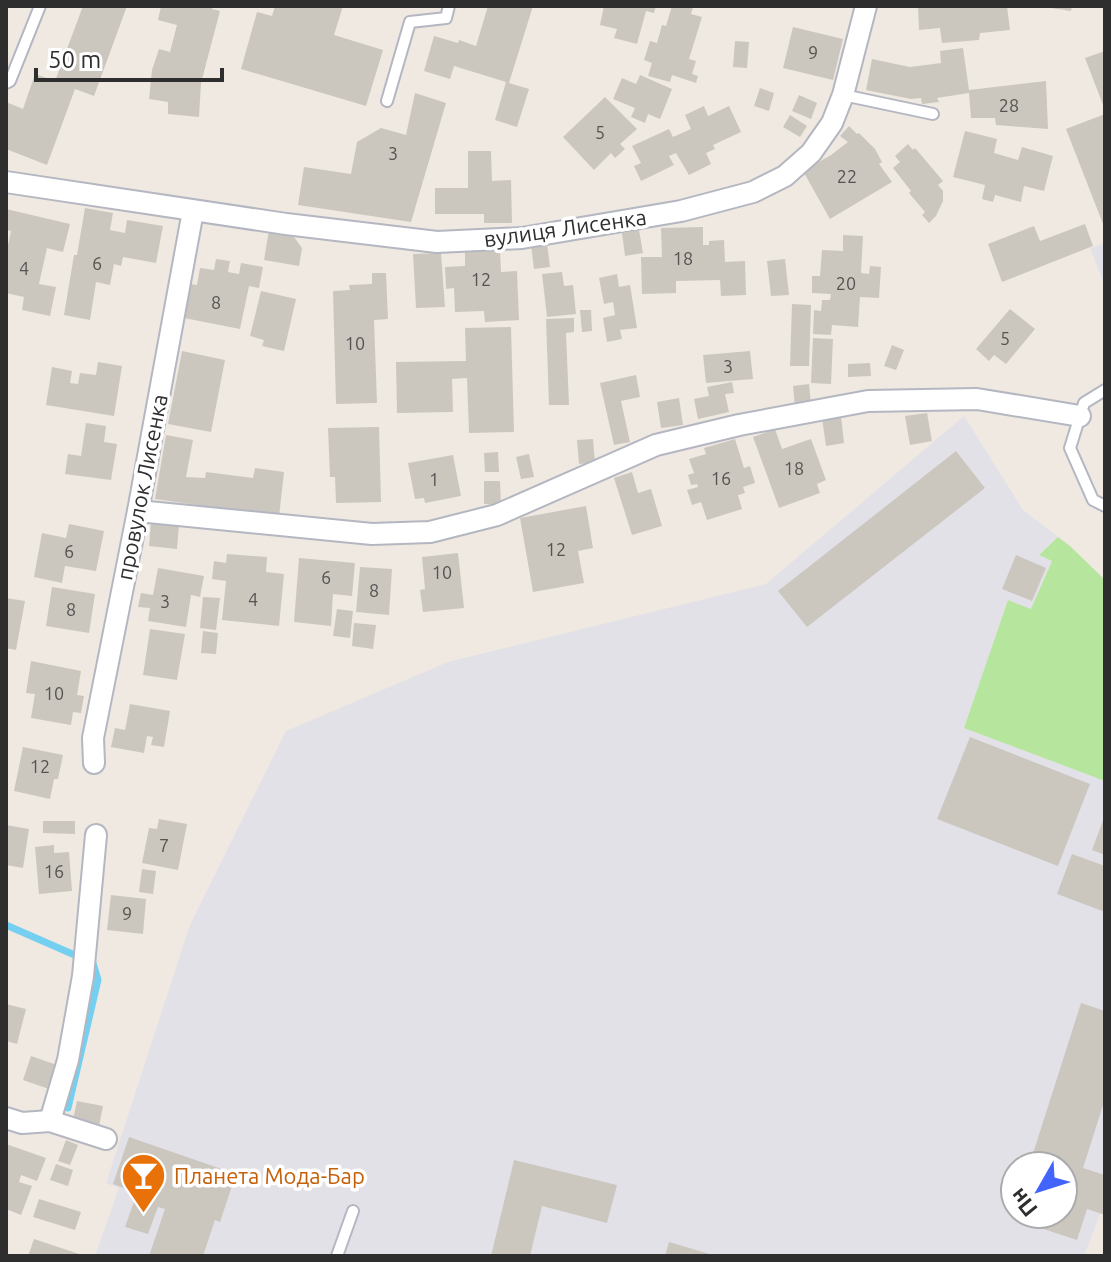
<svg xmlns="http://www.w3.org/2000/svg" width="1111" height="1262" viewBox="0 0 1111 1262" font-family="Ubuntu,sans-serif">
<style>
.industrial{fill:#e3e1e8;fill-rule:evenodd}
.green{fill:#b6e59e}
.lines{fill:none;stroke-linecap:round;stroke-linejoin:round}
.stream{stroke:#75cff0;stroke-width:7}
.building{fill:#cbc7bf}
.lane-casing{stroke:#b4b7c1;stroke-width:14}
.street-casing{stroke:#b4b7c1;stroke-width:24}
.lane{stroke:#fff;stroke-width:10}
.street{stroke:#fff;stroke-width:20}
.labels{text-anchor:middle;stroke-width:7;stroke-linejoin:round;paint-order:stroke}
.number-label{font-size:18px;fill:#555452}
.street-label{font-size:22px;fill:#2e2e2e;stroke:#fff}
.food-label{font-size:22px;fill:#c56008;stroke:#fff;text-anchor:start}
</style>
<rect width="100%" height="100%" fill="#efe9e1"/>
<g class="industrial">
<path d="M1105,243v43l-15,-38z"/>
<path d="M964,416l59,94 35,27 -19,17 13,6 -21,50 -23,-10 -43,128 140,53v420l-21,55h-989l24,-68 -13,-5 84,-258 96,-194 162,-69 318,-78zM1015,1166h48v48h-48z"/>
</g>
<path class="green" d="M1058,537l12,9 35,34v201l-141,-53 44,-128 23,9 21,-48 -13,-6z"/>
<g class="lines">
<path class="stream" d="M6,925l87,38 5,17 -30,128"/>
</g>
<g class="building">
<path d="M83,6h44l-33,90 -19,-7 -28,76 -41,-16v-47l17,7 12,-35 20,7z"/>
<path d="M161,6h52l-1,3 8,2 -19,72 -2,34 -31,-3v-12l-19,-3 3,-29 7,-21 11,3 7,-27 -19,-5z"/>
<path d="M275,6h68l-9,29 49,15 -17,56 -125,-37 16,-57 15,4z"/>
<path d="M488,6h45l-24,77 20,6 -12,38 -22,-7 11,-38 -52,-16 -4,13 -26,-8 10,-35 24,7 1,-3 17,6z"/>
<path d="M604,6l12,1v-1h40l-2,7 -8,-2 -9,33 -23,-6 3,-9 -17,-4z"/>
<path d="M672,6l21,1 -2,7 11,3 -13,42 7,2 -4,13 6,2 -2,7 -24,-8 -2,7 -22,-6 4,-13 -8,-3 6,-19 7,2 5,-18 4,1z"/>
<path d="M918,6h89l3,24 -30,3 -1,7 -37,3 -2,-15 -21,2z"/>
<path d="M1051,6h21l-1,5 -20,-3z"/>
<path d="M793,27l50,12 -10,41 -50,-12z"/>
<path d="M735,41l14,1 -2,26 -14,-1z"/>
<path d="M963,48l6,42 77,-9 2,48 -52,-4 -1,-7h-24l-2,-25 -32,5 2,4 -17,2 -1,-6 -10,1 -45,-9 6,-31 38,8 31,-4 -1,-12z"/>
<path d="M1105,51v59l-20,-52z"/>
<path d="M640,75l32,14 -12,30 -12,-5 -3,9 -14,-6 4,-9 -22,-9 9,-21 14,6z"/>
<path d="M760,88l14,5 -5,18 -15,-5z"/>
<path d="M415,93l31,10 -35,119 -113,-17 6,-38 47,7 6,-32 24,-14 25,7z"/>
<path d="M799,95l18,8 -6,16 -19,-8z"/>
<path d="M605,97l32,32 -17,15 5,5 -10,9 -4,-5 -17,17 -31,-33z"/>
<path d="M704,106l4,10 21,-10 12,26 -28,13 2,4 -9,4 5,11 -22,11 -13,-22 -7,3 5,9 -33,16 -7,-15 7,-3 -9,-17 37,-17 4,8 18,-8 -6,-14z"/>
<path d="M1105,114v115l-39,-100z"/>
<path d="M790,115l17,11 -7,11 -17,-10z"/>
<path d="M849,126l8,8 2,-1 16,16 7,13 -3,2 13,18 -62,37 -27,-48 28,-16 17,-13 -8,-6z"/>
<path d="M965,131l32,8 -3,14 24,7 4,-13 31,9 -9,35 -20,-5 -3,16 -26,-7 -2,7 -11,-3 3,-14 -32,-8z"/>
<path d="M908,144l5,6 2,-2 28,33 -5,4 5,6v10l-7,15 -7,7 -7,-8 3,-3 -16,-19 2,-2 -18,-23 7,-6 -5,-6z"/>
<path d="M468,151h23l1,30 19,-1 1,43h-28v-9h-49v-26h33z"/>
<path d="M85,208l28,5 -3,17 15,3 2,-13 36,6 -7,37 -33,-6 -2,9 -7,-2 -4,21 -14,-3 -6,38 -26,-5 10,-60h3z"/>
<path d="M6,209l64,15 -7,28 -16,-4 -8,36 17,3 -6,29 -28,-6 2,-13 -18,-4v-39l5,-23 -5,-1z"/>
<path d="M1085,224l8,22 -91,36 -14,-38 46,-18 6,15z"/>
<path d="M703,227v18h6v-4l15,-1 1,22 20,-1 1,34 -25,1 -1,-16 -44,1v12l-34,1 -1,-37h21l-1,-29z"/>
<path d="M269,230l22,3 11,15 -3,18 -35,-6z"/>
<path d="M639,230l4,23 -18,3 -3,-23z"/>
<path d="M843,235l20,1 -2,37 8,1 1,-8 11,1 -2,31 -19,-1 -2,30 -26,-2 -1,10 -18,-1 1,-24 7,1 1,-11h8l1,-6 -19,-1v-17h8l2,-26 21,1z"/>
<path d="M547,243l3,24 -16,2 -3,-24z"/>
<path d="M500,249l1,23 16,-1 2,49 -34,2 -1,-11 -29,1 -1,-24 -8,1 -1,-22 20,-1v-16z"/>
<path d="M441,253l4,54 -29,1 -3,-54z"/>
<path d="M216,259l14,2 -2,11 11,2 2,-11 22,4 -4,21 -10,-2 -9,43 -56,-11 6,-34 7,1 3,-17 14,2z"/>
<path d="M785,259l4,36 -18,1 -4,-35z"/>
<path d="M562,272l2,14 9,-1 3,29 -29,3 -5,-43z"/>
<path d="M372,273h14l2,46 -14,1 3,83 -41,1 -3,-113 17,-1 -1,-5 23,-1z"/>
<path d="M617,274l2,13 11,-2 7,43 -17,2 2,9 -15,3 -4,-24 12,-3 -2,-13 -9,2 -5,-26z"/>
<path d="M261,291l35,8 -12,52 -22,-5 2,-6 -14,-4z"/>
<path d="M792,304l19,1 -2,61h-19z"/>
<path d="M1010,309l25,20 -29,35 -12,-9 -5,6 -13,-12z"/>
<path d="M580,310h11l1,21 -10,1z"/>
<path d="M574,318v14l-8,1 3,72h-20l-3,-86z"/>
<path d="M511,327l3,105 -45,1 -2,-55 -15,1 1,33 -56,1 -1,-51 70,-1 -1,-33z"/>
<path d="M813,338l20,1 -2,45 -20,-1z"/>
<path d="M892,345l12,5 -8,20 -12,-4z"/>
<path d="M182,351l43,9 -14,72 -43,-8z"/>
<path d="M750,351l3,28 -47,4 -3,-28z"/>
<path d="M98,362l24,4 -8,50 -68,-11 6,-38 20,4 -2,12 8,1 2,-11 16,2z"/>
<path d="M870,363l1,13 -23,1v-13z"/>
<path d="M636,375l4,22 -19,4 9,41 -16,3 -14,-62z"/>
<path d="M732,382l2,11 -9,1 4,18 -31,7 -4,-20 15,-3 -2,-9z"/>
<path d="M809,384l2,21 -16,2 -2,-21z"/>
<path d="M679,398l4,27 -22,3 -4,-26z"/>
<path d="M927,413l5,28 -22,4 -5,-29z"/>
<path d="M841,416l3,27 -18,3 -4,-28z"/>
<path d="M86,423l20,3 -2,16 13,2 -6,36 -46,-6 3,-20 13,2z"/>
<path d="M379,427l2,75 -45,1 -1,-26h-5l-2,-49z"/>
<path d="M775,429l7,20 29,-10 15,41 -9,4 3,9 -41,15 -26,-71z"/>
<path d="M166,435l27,5 -7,37 19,1 1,-6 47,6 2,-10 29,4 -5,45 -124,-18z"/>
<path d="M593,439l2,24 -16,1 -2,-24z"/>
<path d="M735,439l9,29 6,-2 5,17 -12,4 2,6 -7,2 4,14 -35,11 -6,-18 -9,3 -5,-15 11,-3 -1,-3 -6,1 -3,-10 6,-2 -5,-14 17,-5 -2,-6z"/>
<path d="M956,451l29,37 -178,139 -29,-36z"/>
<path d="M498,452l1,20h-14l-1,-19z"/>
<path d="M529,454l5,23 -13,2 -5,-22z"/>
<path d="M453,455l8,41 -36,7 -1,-5 -9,1 -7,-36z"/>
<path d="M632,472l6,21 13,-4 11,37 -30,9 -18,-57z"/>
<path d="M484,481h16l1,23h-17z"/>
<path d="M586,506l7,42 -15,3 6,32 -51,9 -13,-74z"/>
<path d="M151,522l28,3 -2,24 -28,-3z"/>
<path d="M69,524l35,7 -8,40 -31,-5 -3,17 -28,-6 8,-44 24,5z"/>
<path d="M458,553l6,55 -41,4 -3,-22 5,-1 -3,-32z"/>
<path d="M227,554l40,3 -1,15 18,2 -5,52 -57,-6 4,-39 -14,-2 2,-18 12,2z"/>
<path d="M1016,555l30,13 -14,33 -30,-12z"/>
<path d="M299,558l56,5 -3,33 -19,-2 -2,32 -37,-4z"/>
<path d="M360,567l32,2 -3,46 -33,-3z"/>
<path d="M158,568l46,8 -4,21 -9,-2 -5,32 -38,-6 2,-13 -12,-1 3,-14 12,2z"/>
<path d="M52,587l43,7 -6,39 -43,-7z"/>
<path d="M203,597l17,1 -4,32 -16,-2z"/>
<path d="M6,598l19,3 -9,49 -10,-2z"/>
<path d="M337,609l16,2 -3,27 -17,-2z"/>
<path d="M354,623l22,2 -3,24 -21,-3z"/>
<path d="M150,629l35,5 -8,46 -34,-5z"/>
<path d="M203,631l15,2 -2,21 -15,-1z"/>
<path d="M31,661l50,10 -4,24 7,1 -3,17 -8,-1 -2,13 -40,-7 4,-24 -9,-1z"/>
<path d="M130,704l40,7 -6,36 -13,-2 2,-8 -6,-1 -3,17 -33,-6 4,-19 10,2z"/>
<path d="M970,737l120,47 -32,82 -121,-47z"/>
<path d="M23,747l40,8 -5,24h-4l-4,20 -36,-8z"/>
<path d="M1105,815v40l-13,-5z"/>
<path d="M159,819l28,5 -9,46 -36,-7 7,-35 8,1z"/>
<path d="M43,821h32v13l-32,-1z"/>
<path d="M6,825l23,4 -6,39 -17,-3z"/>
<path d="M54,845v8l15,-1 3,39 -33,3 -4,-47z"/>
<path d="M1072,854l33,12v46l-48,-18z"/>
<path d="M142,869l14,2 -3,23 -14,-2z"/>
<path d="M111,895l35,4 -3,35 -36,-4z"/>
<path d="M1081,1003l24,8v88l-22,69 22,7v40l-18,-6 -10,31 -55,-18 2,-8h39v-48h-34z"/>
<path d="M6,1004l20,5 -9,35 -11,-3z"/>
<path d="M31,1056l26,9 -8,24 -26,-9z"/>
<path d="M77,1101l26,5 -4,20 -26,-6z"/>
<path d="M129,1137l107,37 -16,48 -5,-2 -12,36h-54l16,-47 -7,-2 -10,27 -23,-7 12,-34 -24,-9z"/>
<path d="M66,1140l12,5 -8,20 -12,-4z"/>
<path d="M6,1144l40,14 -9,23 -16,-6 -2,7 13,4 -11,29 -15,-6 2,-5 -2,-1z"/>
<path d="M514,1160l103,25 -10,38 -65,-17 -12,50h-39z"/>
<path d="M56,1164l17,6 -5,16 -18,-6z"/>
<path d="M39,1199l42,13 -6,18 -42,-13z"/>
<path d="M34,1239l48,16 -1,1h-53z"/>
<path d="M669,1242l44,13v1h-48z"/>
</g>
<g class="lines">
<defs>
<g id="lane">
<path d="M6,83l4,-2 30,-75"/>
<path d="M843,95l90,19"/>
<path d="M387,101l23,-79 36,-4 3,-12"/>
<path d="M1105,390l-21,13 -14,45 23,52 12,6"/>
<path d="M337,1256l16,-45"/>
</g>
<g id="street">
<path d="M6,182l280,42 151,18 85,-4 159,-27 72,-19 32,-16 26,-23 21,-30 11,-28 23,-89"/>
<path d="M138,511l234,23 58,-2 67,-17 159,-70 83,-20 129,-24 109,-2 103,17"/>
<path d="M94,763l-1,-25 45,-227 55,-300"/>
<path d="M6,1118l16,5 28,-2 56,18"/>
<path d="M50,1121l18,-61 15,-84 13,-141"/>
</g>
</defs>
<use href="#lane" class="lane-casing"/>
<use href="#street" class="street-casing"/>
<use href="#lane" class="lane"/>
<use href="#street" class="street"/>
</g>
<defs>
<symbol id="bar-pin" viewBox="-11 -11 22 30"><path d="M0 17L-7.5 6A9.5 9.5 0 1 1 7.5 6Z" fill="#e8710a" stroke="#fff"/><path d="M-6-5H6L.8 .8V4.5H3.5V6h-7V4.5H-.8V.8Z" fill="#fff"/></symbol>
</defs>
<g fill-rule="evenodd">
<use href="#bar-pin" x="118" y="1150" width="51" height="69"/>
</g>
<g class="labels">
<g class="number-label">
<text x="813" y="59">9</text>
<text x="1009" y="112">28</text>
<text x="600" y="139">5</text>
<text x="393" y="160">3</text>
<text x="847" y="183">22</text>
<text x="683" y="265">18</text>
<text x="97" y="270">6</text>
<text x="24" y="275">4</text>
<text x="481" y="286">12</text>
<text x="846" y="290">20</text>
<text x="216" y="309">8</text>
<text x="1005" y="345">5</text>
<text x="355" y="350">10</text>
<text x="728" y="373">3</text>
<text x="794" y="475">18</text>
<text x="721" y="485">16</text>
<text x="434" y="486">1</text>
<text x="556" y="556">12</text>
<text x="69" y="558">6</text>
<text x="442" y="579">10</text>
<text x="326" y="584">6</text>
<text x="374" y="597">8</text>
<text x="253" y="606">4</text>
<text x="165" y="608">3</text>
<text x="71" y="616">8</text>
<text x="54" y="700">10</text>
<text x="40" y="773">12</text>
<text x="164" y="852">7</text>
<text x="54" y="878">16</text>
<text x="127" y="920">9</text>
</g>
<g class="street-label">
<text transform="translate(565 228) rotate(-8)" y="8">вулиця Лисенка</text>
<text transform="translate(142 487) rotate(-79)" y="8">провулок Лисенка</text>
</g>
<g class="food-label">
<text x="174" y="1184">Планета Мода-Бар</text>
</g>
</g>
<rect width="1111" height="1262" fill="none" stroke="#2e2e2e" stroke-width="16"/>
<g transform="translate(1039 1190) rotate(231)"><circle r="38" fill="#ffffff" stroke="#ababab" stroke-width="2"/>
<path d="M0-6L14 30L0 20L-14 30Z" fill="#4264fb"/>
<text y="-12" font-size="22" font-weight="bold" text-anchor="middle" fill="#2e2e2e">Пн</text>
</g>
<path d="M36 68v12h186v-12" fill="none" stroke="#2e2e2e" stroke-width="4"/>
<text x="48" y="68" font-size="24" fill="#2e2e2e" stroke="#ffffff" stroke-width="6" paint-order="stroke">50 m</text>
</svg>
